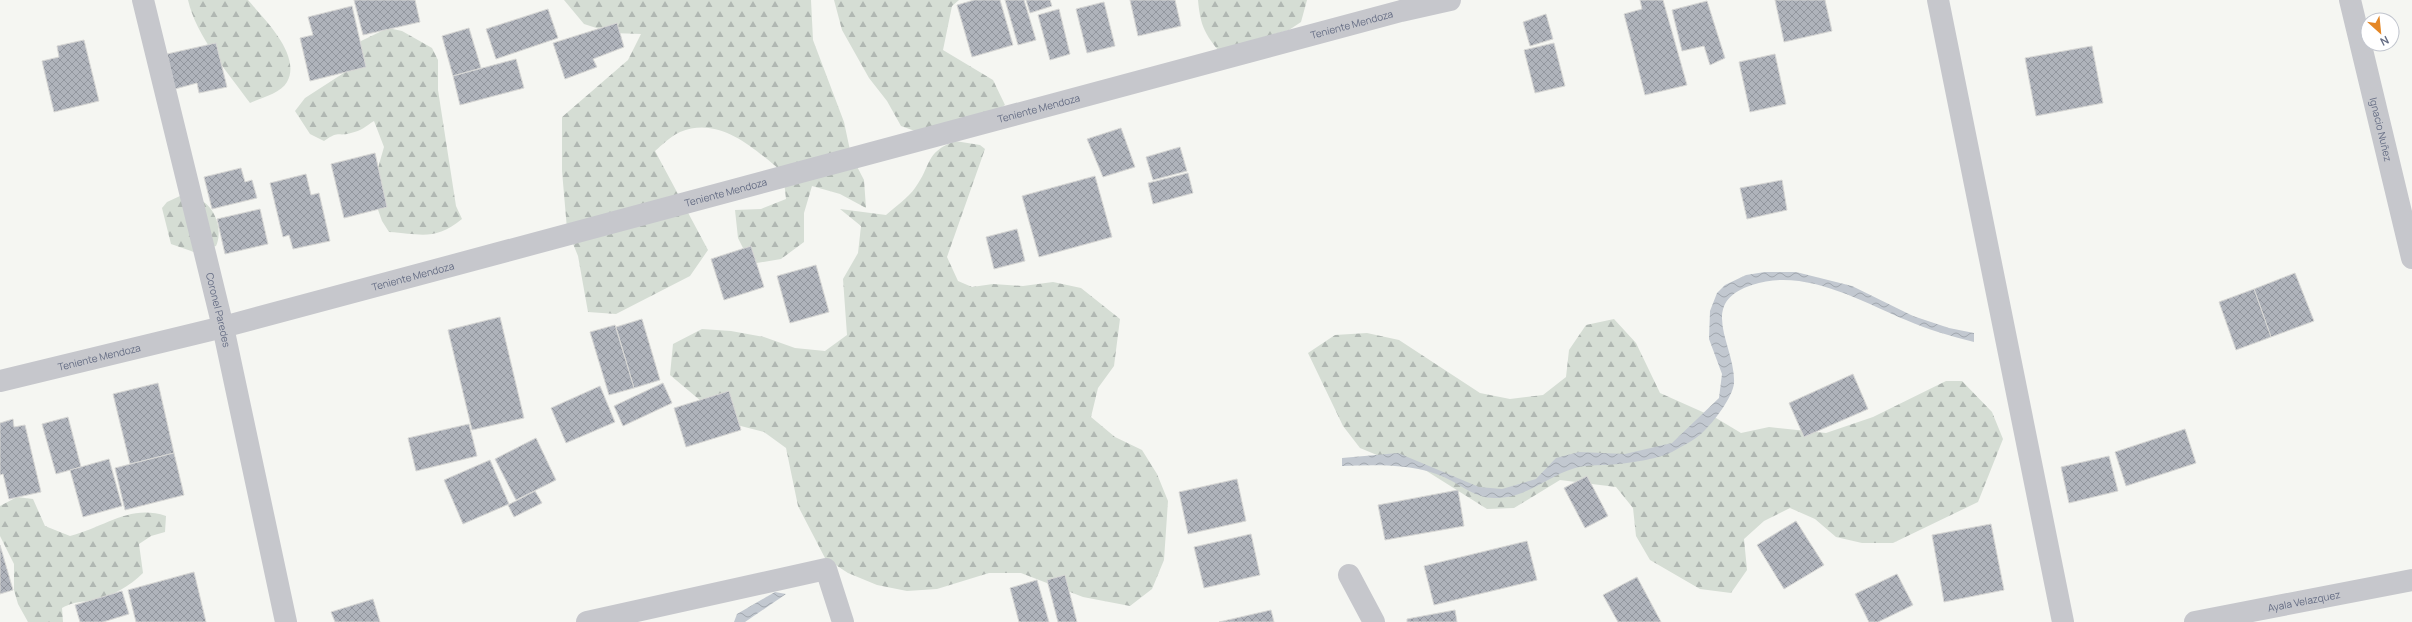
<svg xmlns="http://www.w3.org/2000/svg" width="2412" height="622" viewBox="0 0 2412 622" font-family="Manrope,sans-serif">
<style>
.forest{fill:url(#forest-firs)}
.water{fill:url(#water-waves)}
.building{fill:url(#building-cross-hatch);stroke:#d7d7d5}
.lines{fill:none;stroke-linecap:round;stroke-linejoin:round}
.minor{stroke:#c6c7cc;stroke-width:22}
.labels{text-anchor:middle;stroke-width:4;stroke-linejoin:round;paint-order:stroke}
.street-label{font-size:10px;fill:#656d84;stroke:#fff}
</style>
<defs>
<pattern id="forest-firs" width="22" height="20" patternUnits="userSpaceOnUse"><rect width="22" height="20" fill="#d5ddd4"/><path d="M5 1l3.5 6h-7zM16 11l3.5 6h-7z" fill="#b0b7b2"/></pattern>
<pattern id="water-waves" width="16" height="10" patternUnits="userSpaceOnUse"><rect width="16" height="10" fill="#c2c8d0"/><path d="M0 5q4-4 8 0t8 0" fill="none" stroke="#a1a7ae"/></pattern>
<pattern id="building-cross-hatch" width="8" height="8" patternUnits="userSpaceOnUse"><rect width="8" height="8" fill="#afb3bb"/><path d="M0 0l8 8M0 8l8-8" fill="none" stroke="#92969e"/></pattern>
</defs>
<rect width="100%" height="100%" fill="#f5f6f2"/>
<g class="forest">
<path d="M188,0h60c16,19 54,55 39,82 -6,11 -26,16 -37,21 -21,-29 -54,-67 -62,-103z"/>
<path d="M564,0h247l2,40 31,82 7,33 13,25 2,28 -26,-14 -28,-8 -8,27v29l-23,17 -30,5 -13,-26 -3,-28 26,-1 25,-10 -3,-27c-29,-23 -63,-57 -103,-40 -9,4 -18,13 -25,19l53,99 -18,26 -74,38 -28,-2 -10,-56 -11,-27 -5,-58v-54l66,-57 13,-26 -29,-1 -28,-9z"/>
<path d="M834,0h125l-7,6 -9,44 50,30 12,25 -23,16 -56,14 -25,-9 -14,-25 -18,-23 -27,-48z"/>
<path d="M1198,0h109l-6,22 -12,8 -71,20c-15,-18 -18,-28 -20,-50z"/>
<path d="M388,28l14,3 30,17 6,12v30l18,116 6,13c-27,22 -41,15 -73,13l-7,-11 -6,-17v-29l8,-28 -10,-26c-8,5 -13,10 -23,12 -14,4 -11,-3 -27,8l-14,-7 -15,-23 10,-13 48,-31 8,-26z"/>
<path d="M955,141l25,4 5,4 -38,108 11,24 14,6 21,-3 30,2 30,-4 28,6 39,31 -6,47 -16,22 -7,29 24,20 27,13 15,24 11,27 -4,59 -12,29 -22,17 -47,-9 -62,-24h-32l-52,16 -30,2 -30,-6 -29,-12 -23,-15 -27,-52 -12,-58 -22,-16 -27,-7 -23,-13 -44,-37 3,-31 29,-15 29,2 33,6 31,11 30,3 22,-16 -4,-56 15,-26 3,-27 -21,-17 46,6c9,-8 22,-17 29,-27 17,-23 9,-35 40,-47z"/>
<path d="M180,196c7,1 16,2 22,5 14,7 21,32 14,45l-22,6 -23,-8 -9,-36 5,-6z"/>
<path d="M1614,319l22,24 24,50 56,25 25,15 28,-6 57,6 47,-16 73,-36h16l30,31 11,27 -25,63 -85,41h-31l-26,-6 -21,-18 -25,-11 -26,13 -20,18 3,31 -16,23 -31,-4 -50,-29 -14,-24 -3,-28 -17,-21 -56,-7 -46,28 -27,1 -70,-44 -28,-5 -29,-12 -17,-22 -35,-73 27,-18 32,-2 32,7 81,53 30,6 33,-4 23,-18 3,-27 17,-25z"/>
<path d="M17,497l16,2 12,27 25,10c36,-9 59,-32 96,-20l-1,16 -14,4 -12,8 4,29c-13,13 -31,23 -49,27 -15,3 -16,0 -32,8l1,14h-35l-10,-18 -4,-14v-26l-14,-28v-30z"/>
</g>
<g class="water">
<path d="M1765,272h31l56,14 61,30 36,12 25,5v9c-23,-6 -46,-12 -68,-22 -45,-19 -103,-53 -154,-35 -56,18 -16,61 -18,98 -1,14 -21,40 -32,50 -7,7 -20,13 -30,19 -11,6 -41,11 -54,12 -14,2 -29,0 -43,4 -30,9 -47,30 -81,30 -19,0 -34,-14 -50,-21 -32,-14 -68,-12 -102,-11v-8l56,-5 81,34 23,2 34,-10 20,-21 23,-6 46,2 47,-11 47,-45 3,-24 -13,-35 1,-28 7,-18 8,-8 21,-10z"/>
<path d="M775,592l11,2 -41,28h-11l3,-8z"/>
</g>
<g class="building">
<path d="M354,0h61l5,22 -57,13z"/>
<path d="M974,0h26l13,45 -41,12 -15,-52z"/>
<path d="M1005,0h19l12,40 -18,5z"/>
<path d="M1026,0h24l2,6 -22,7z"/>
<path d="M1130,0h45l6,26 -43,10z"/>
<path d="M1640,0h23l24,85 -42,10 -21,-81 18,-5z"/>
<path d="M1775,0h50l7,31 -48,11z"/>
<path d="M1707,1l18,57 -15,7 -6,-19 -22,5 -10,-41z"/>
<path d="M1104,2l11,44 -28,7 -11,-44z"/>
<path d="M352,6l14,61 -56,14 -10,-43 13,-3 -5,-18z"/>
<path d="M548,9l10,29 -62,21 -10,-30z"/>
<path d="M1059,9l11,45 -20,6 -12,-45z"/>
<path d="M1546,14l7,25 -23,7 -7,-24z"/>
<path d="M617,23l7,24 -31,12 4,8 -32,12 -12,-36z"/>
<path d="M469,28l12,40 -28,8 -11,-40z"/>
<path d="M84,40l15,61 -45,11 -12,-51 17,-4 -2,-11z"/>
<path d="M216,43l11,44 -28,6 -2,-10 -22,6 -8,-35z"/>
<path d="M1554,43l11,43 -30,7 -11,-43z"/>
<path d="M2092,46l11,57 -67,13 -11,-58z"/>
<path d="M1775,54l11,50 -36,8 -11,-50z"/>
<path d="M516,59l8,29 -64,17 -7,-29z"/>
<path d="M1121,128l14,39 -32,10 -16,-38z"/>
<path d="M1180,147l7,24 -34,9 -7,-23z"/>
<path d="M375,153l12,54 -43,11 -13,-54z"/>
<path d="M241,168l4,14 7,-2 5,18 -45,11 -8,-32z"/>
<path d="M1188,173l5,20 -40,11 -5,-21z"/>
<path d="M306,174l5,21 8,-2 11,48 -37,8 -4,-14 -6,2 -13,-54z"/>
<path d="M1095,176l17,61 -73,20 -17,-61z"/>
<path d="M1782,180l5,30 -40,9 -7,-31z"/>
<path d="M260,209l8,35 -43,10 -8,-35z"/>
<path d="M1017,229l8,32 -31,8 -8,-32z"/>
<path d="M751,246l13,41 -40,13 -13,-41z"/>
<path d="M816,265l13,47 -39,11 -13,-47z"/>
<path d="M2295,273l19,48 -43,16 -17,-48z"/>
<path d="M2254,289l17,48 -35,13 -17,-48z"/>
<path d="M500,317l24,101 -52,12 -24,-100z"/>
<path d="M642,319l18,61 -26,8 -18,-61z"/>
<path d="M615,325l19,63 -25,7 -19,-63z"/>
<path d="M1853,374l15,35 -64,28 -15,-34z"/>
<path d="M158,383l16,70 -44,11 -17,-70z"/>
<path d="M663,383l9,20 -49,23 -9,-20z"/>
<path d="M600,386l15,36 -49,21 -15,-35z"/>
<path d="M729,391l12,39 -55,17 -12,-39z"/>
<path d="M68,417l13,50 -25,7 -14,-50z"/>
<path d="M13,419l1,8 11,-2 16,67 -32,7 -6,-25 -3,1v-52z"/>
<path d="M469,424l8,32 -61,15 -8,-33z"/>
<path d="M2185,429l11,34 -70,23 -11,-34z"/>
<path d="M536,438l20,42 -40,20 -21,-41z"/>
<path d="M174,453l10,42 -59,15 -10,-42z"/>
<path d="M2109,456l9,35 -49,12 -8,-36z"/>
<path d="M109,459l13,47 -39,11 -13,-47z"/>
<path d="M490,460l19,44 -46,20 -19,-44z"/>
<path d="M1587,476l21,40 -23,12 -21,-40z"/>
<path d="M1237,479l9,42 -58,13 -9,-42z"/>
<path d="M1458,490l6,36 -79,14 -7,-35z"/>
<path d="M535,491l7,12 -28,14 -6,-12z"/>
<path d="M1796,521l28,44 -40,24 -27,-44z"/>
<path d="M1991,524l13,66 -60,12 -12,-67z"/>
<path d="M1251,534l9,41 -56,13 -10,-41z"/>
<path d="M1527,541l10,39 -103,25 -10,-39z"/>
<path d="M0,545l13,45 -13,4z"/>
<path d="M194,572l12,50h-70l-8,-32z"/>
<path d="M1897,574l16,31 -35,17h-9l-14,-28z"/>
<path d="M1065,575l12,47h-19l-11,-42z"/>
<path d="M1637,577l24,45h-43l-15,-27z"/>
<path d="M1037,580l12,42h-30l-9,-34z"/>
<path d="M122,591l7,23 -26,8h-23l-5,-17z"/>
<path d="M373,599l7,23h-45l-4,-10z"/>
<path d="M1271,610l3,12h-55z"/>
<path d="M1455,610l2,12h-50v-3z"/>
</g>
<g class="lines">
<g class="minor">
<path id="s1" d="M143,0l80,327 63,295"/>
<path d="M1938,0l125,622"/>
<path id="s2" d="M2350,0l62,258"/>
<path id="s3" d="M0,381l223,-54 1178,-316 49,-11"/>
<path d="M1349,575l25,47"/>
<path d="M587,622l239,-53 17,53"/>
<path id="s4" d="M2195,622l217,-42"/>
</g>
</g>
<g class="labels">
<g class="street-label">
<text dy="4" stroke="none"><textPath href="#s3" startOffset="1398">Teniente Mendoza</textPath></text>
<text dy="4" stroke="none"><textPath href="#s3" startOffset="1074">Teniente Mendoza</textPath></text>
<text dy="4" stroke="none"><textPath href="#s2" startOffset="133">Ignacio Nuñez</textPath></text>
<text dy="4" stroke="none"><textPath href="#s3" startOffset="750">Teniente Mendoza</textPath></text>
<text dy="4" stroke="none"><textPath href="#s3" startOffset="426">Teniente Mendoza</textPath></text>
<text dy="4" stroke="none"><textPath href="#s1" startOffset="319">Coronel Paredes</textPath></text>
<text dy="4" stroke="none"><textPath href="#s3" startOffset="102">Teniente Mendoza</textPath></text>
<text dy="4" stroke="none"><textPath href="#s4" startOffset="111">Ayala Velazquez</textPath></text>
</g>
</g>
<g transform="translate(2380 32) rotate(153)"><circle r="19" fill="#ffffff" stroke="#c1c5ce"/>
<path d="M0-3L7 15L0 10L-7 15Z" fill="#e48625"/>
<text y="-6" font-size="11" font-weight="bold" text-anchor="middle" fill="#656d84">N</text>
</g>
</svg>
